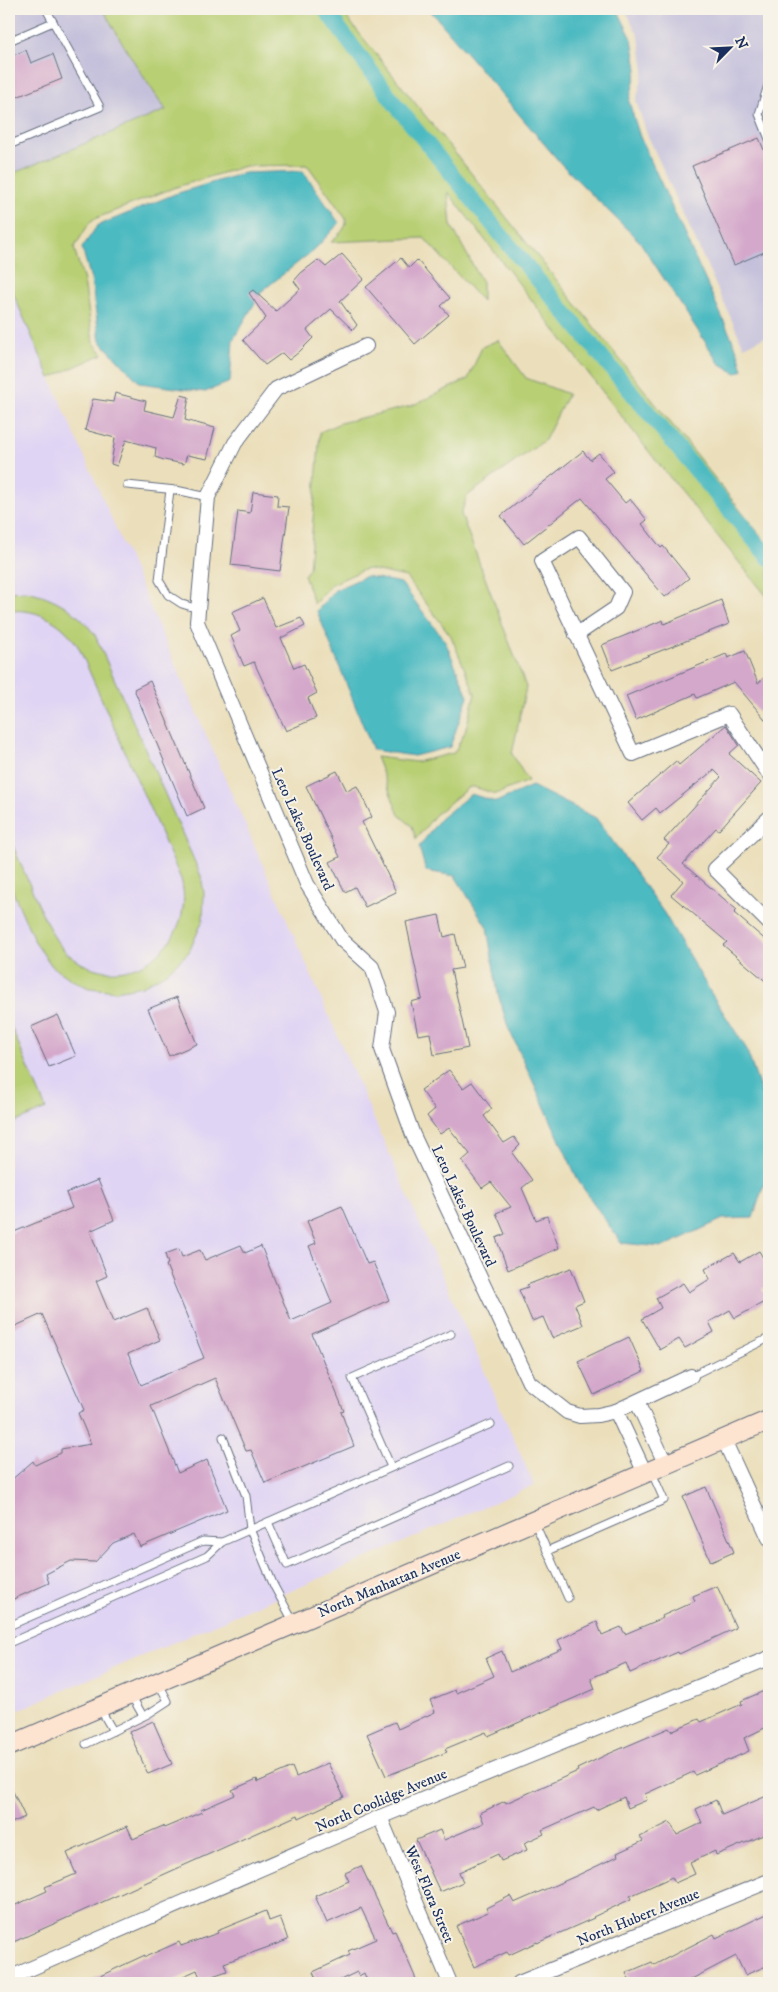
<svg xmlns="http://www.w3.org/2000/svg" width="778" height="1992" viewBox="0 0 778 1992" font-family="'IM FELL DW Pica',serif">
<style>
.built{fill:#e0d4f4}
.industrial{fill:#c4c0db}
.green{fill:#b8cf73;stroke:#6a7f68}
.water{fill:#4bbac1;stroke:#337490}
.lines{fill:none;stroke-linecap:round;stroke-linejoin:round}
.canal{stroke:#4bbac1;stroke-width:16}
.building{fill:#d4a8cb}
.lane-casing{stroke:#646d7f;stroke-width:9}
.street-casing{stroke:#646d7f;stroke-width:16}
.secondary-casing{stroke:#646d7f;stroke-width:21}
.lane{stroke:#fff;stroke-width:7}
.street{stroke:#fff;stroke-width:14}
.secondary{stroke:#fde4d1;stroke-width:19}
.labels{text-anchor:middle;stroke-width:4;stroke-linejoin:round;paint-order:stroke}
.street-label{font-size:15px;fill:#1b2f5e;stroke:#f7f3e8}
</style>
<rect width="100%" height="100%" fill="#f7f3e8"/>
<filter id="ink" filterUnits="userSpaceOnUse"><feTurbulence type="fractalNoise" baseFrequency=".02" numOctaves="2"/><feDisplacementMap in="SourceGraphic" scale="10" xChannelSelector="R" yChannelSelector="G"/><feConvolveMatrix kernelMatrix="1 2 1 2 8 2 1 2 1" color-interpolation-filters="sRGB"/></filter>
<filter id="wash" filterUnits="userSpaceOnUse"><feTurbulence type="fractalNoise" baseFrequency=".0096" numOctaves="4" result="noise"/><feDisplacementMap in="SourceGraphic" scale="20" xChannelSelector="R" yChannelSelector="G"/><feGaussianBlur stdDeviation="1.12" result="paint"/><feColorMatrix in="noise" values="0 0 0 0 0 0 0 0 0 0 0 0 0 0 0 0 0 1.4 0 .05"/><feComposite in="paint" operator="in"/></filter>
<g filter="url(#wash)">
<rect width="100%" height="100%" fill="#ebdfbb"/>
<path class="built" d="M9,284l525,1201 -525,229z"/>
<g class="industrial">
<path d="M9,9h94l13,25 36,57 15,19 -158,65z"/>
<path d="M625,9h144v326l-25,12 -97,-213 -11,-33 8,-31 -5,-33z"/>
</g>
<g class="green">
<path d="M103,9h237l429,537v53l-119,-146 -202,-261 3,33 31,57v19l-58,-63 -93,4c6,-6 17,-14 15,-23l-37,-52 -3,-2 -61,1 -72,22 -79,31 -4,3 -16,26 10,33 9,61 10,12 -53,24 -41,-94v-109l157,-65c-23,-33 -44,-66 -63,-101z"/>
<path d="M498,340l28,38 42,16 -23,46 -78,56 -6,18 65,173 -14,67 16,27 -32,13 -22,-7h-5l-33,27 -20,25 -4,-13 -13,-11 -23,-58 40,5 38,-9 11,-21 10,-38 -24,-58 -45,-59 -37,-8 -6,1 -31,14 -18,20 -10,-29 5,-6 11,-137 20,-9 71,-17 57,-27 14,-32z"/>
<path d="M26,591c30,6 51,20 69,44l106,241 3,17 -1,27 -14,32 -24,22 -23,12 -26,5 -27,-3 -17,-8 -20,-14 -16,-22 -27,-61v-46c9,20 17,40 26,60 9,19 16,41 32,56 54,48 132,-7 114,-74l-102,-231c-15,-25 -40,-40 -70,-37v-19z"/>
<path d="M9,1022l37,87 -37,16z"/>
</g>
<g class="water">
<path d="M429,9h188l15,30 5,30 -8,33 11,35 98,215 5,18 -7,3 -17,-10 -79,-121 -77,-76z"/>
<path d="M303,171l36,52 -24,26 -53,42 -29,49 -3,42 -25,10 -65,-9 -40,-42 -9,-62 -9,-31 15,-22 78,-32 69,-21z"/>
<path d="M366,576l35,7 44,58 23,55 -18,51 -36,9 -41,-6 -56,-139 18,-21z"/>
<path d="M532,786l64,32 68,95 47,80 35,55 23,67v53l-16,50 -30,1 -60,28 -42,-4 -42,-61 -71,-155 -10,-33 -11,-67 -32,-51 -29,-5 -7,-24 21,-28 31,-25 25,8z"/>
</g>
<g class="lines">
<path class="canal" d="M325,9l70,95 119,147 255,307"/>
</g>
<g id="blocks">
<g class="building">
<path d="M26,50l5,13 22,-9 9,25 -53,21v-43z"/>
<path d="M759,138l10,24v88l-35,15 -42,-99z"/>
<path d="M342,254l22,25 -24,22 17,24 -4,5 -22,-21 -24,21 6,8 -14,14 -10,8 -7,-7 -17,12 -22,-25 23,-22 -17,-25 4,-3 23,21 24,-22 -6,-8 7,-8 17,-13 8,7z"/>
<path d="M401,258l8,10 8,-8 33,38 -9,8 8,9 -34,29 -49,-57z"/>
<path d="M115,393l31,8 -2,9 30,7 7,-22 8,2 -4,23 30,8 -8,31 -20,-4 -3,9 -20,-4 -9,-3 1,-9 -30,-8 -9,26 -6,-2 4,-26 -30,-8 8,-31 20,3z"/>
<path d="M583,451l7,9 9,-7 15,19 -9,7 20,24 5,-4 17,21 -5,4 19,24 2,-2 26,32 -24,19 -83,-99 -58,46 -23,-28z"/>
<path d="M253,492l25,3 -1,11 12,1 -9,64 -49,-6 7,-54 12,2z"/>
<path d="M263,598l13,30 25,-10 4,8 -24,12 13,30 10,-4 13,29 -9,5 8,20 -30,13 -32,-69 -10,4 -13,-30 9,-5 -8,-19z"/>
<path d="M721,600l8,24 -117,46 -10,-25 61,-25 1,4z"/>
<path d="M745,651l13,32 11,-9v50l-35,-42 -37,16 -2,-4 -59,26 -10,-24 100,-42 2,4z"/>
<path d="M150,681l54,127 -17,8 -53,-127z"/>
<path d="M726,725l13,20 -10,9 32,29 -42,47 -3,-2 -33,36 54,46 -3,3 35,30v41l-46,-39 4,-3 -56,-47 12,-14 -26,-24 12,-13 -5,-4 57,-63 -7,-7 -54,43 -4,-5 -14,12 -14,-17 48,-42 3,4z"/>
<path d="M337,771l10,20 10,-5 15,31 -10,5 34,70 -31,15 -10,-20 -10,5 -15,-30 10,-5 -34,-71z"/>
<path d="M439,915l5,22 11,-3 8,34 -12,2 17,78 -34,7 -4,-22 -12,2 -7,-33 11,-3 -16,-77z"/>
<path d="M177,997l20,47 -28,12 -21,-47z"/>
<path d="M58,1015l18,41 -27,11 -18,-40z"/>
<path d="M449,1070l14,18 9,-6 20,27 -8,7 20,27 10,-6 6,8 -8,8 20,27 -10,8 14,32 11,-4 12,32 -51,22 -12,-32 9,-4 -9,-21 15,-6 -20,-25 -9,6 -20,-27 8,-7 -21,-26 -9,6 -13,-18 8,-7 -14,-19z"/>
<path d="M98,1180l16,40 -24,11 17,45 -11,5 17,41 34,-14 13,32 -32,14 13,31 63,-27 -38,-93 2,-1 -3,-10 14,-5 3,8 18,-7 5,10 36,-15 4,8 16,-7 30,75 41,-18 -23,-57 7,-3 -9,-22 35,-15 25,58 6,-2 16,38 -77,34 32,77 -3,1 13,34 -89,37 -14,-33 -5,1 -31,-73 -64,28 27,67 29,-13 20,50 -87,37 -6,-13 -21,9 -18,19 -24,-1 -25,13 3,9 -40,18v-119l24,-21 2,4 26,-12v-4l30,-5 -13,-31 6,-3 -42,-96 -33,15v-95l63,-26 -6,-15z"/>
<path d="M759,1251l10,17v16l-7,5 6,11 -33,18 -5,-8 -21,12 5,10 -29,16 -6,-9 -19,11 -18,-31 19,-11 -5,-10 27,-15 6,9 21,-13 -5,-10 29,-16 6,9z"/>
<path d="M571,1268l13,33 -9,4 8,20 -31,13 -9,-21 -11,4 -13,-31 9,-3 -1,-2z"/>
<path d="M629,1337l15,34 -50,24 -16,-34z"/>
<path d="M706,1487l28,65 -23,10 -28,-65z"/>
<path d="M717,1586l19,42 -57,26 -1,-2 -48,21 -4,-10 -35,15 4,11 -107,47 -2,-4 -41,17 2,3 -61,24 -19,-42 28,-12 3,7 37,-17 -5,-12 25,-10 1,3 38,-17 -8,-18 16,-7 8,21 52,-23 -4,-9 39,-18 5,13 19,-8 4,7 38,-16 -1,-2 33,-15 -2,-5z"/>
<path d="M764,1691l5,12v23l-25,12 5,13 -54,24 -2,-3 -48,22 2,6 -19,8 -4,-11 -28,13 -2,-3 -52,23 2,4 -20,9 3,7 -26,11 -3,-7 -39,18 4,10 -23,10 -24,-52 24,-10 4,10 40,-17 -4,-10 25,-12 1,2 72,-32 -1,-2 29,-14 63,-27 2,3 28,-12 2,3 41,-18 -1,-3z"/>
<path d="M153,1721l19,43 -24,10 -19,-42z"/>
<path d="M328,1763l16,34 -45,21 -1,-3 -33,15v-1l-256,115v-36l38,-17 -2,-4 31,-13 -9,-21 60,-27 6,13 30,-13 1,2 38,-16 -1,-2 34,-15 -3,-5 25,-11 1,3 34,-15 4,10z"/>
<path d="M9,1783l16,34 -16,7z"/>
<path d="M769,1795v38l-53,22 -1,-4 -25,12 5,11 -20,9 -3,-6 -42,19 1,3 -38,18 1,1 -57,25v-1l-28,13 -2,-3 -33,15 -18,-41 32,-14 -2,-4 24,-12 4,7 62,-27 42,-20 -1,-3 26,-12 -3,-4 30,-15 7,13 25,-12 -6,-14 20,-9 6,15z"/>
<path d="M361,1866l31,66 3,-1 21,48 -12,4h-36l-4,-10 -5,3 -2,-4 -23,11h-16l-5,-11 37,-17 -2,-4 28,-12 -15,-31 -34,15 -12,-27 34,-15 -4,-8z"/>
<path d="M266,1911l3,10 11,-4 8,23 -64,23 3,8 -26,9 -4,-10 -29,13h-83l60,-28v2l34,-15 2,4 37,-13 -1,-2z"/>
<path d="M769,1913v52l-24,10 -9,-19 -52,27h-53l-5,-10 26,-11 2,3 60,-31 2,4z"/>
</g>
</g>
</g>
<g filter="url(#ink)">
<use href="#blocks" fill-opacity="0" stroke="#646d7f" stroke-width="1"/>
<g class="lines">
<defs>
<g id="lane">
<path d="M9,41l44,-19"/>
<path d="M769,82l-10,32 10,25"/>
<path d="M9,145l91,-38 -54,-98"/>
<path d="M127,485l49,5 32,7"/>
<path d="M170,490l-11,90 9,15 14,9 16,5"/>
<path d="M691,1376l78,-38"/>
<path d="M223,1437l23,59 4,33 24,57 20,37"/>
<path d="M391,1467l-39,-89 99,-44"/>
<path d="M534,1521l34,77"/>
<path d="M268,1522l19,43 222,-99"/>
<path d="M547,1551l117,-51 -12,-27"/>
<path d="M9,1626l194,-85 19,1"/>
<path d="M9,1643l198,-87 15,-14 269,-118"/>
<path d="M131,1695l12,21"/>
<path d="M99,1707l14,24"/>
<path d="M86,1744l62,-30 20,-13 -10,-19"/>
</g>
<g id="street">
<path d="M366,346l-90,43 -41,54 -27,54 -11,125 110,262 35,56 30,27 15,45 -5,37 31,86 116,247 38,30 13,4 18,-1 18,-4 75,-35"/>
<path d="M576,635l40,-27 7,-16 -44,-55 -37,24 91,193 96,-40 40,60"/>
<path d="M769,818l-54,51 54,54"/>
<path d="M637,1402l29,63"/>
<path d="M616,1411l29,62"/>
<path d="M724,1440l45,98"/>
<path d="M380,1817l70,166"/>
<path d="M9,1978l371,-161 389,-159"/>
<path d="M519,1983l250,-102"/>
</g>
<path id="secondary" d="M9,1746l760,-326"/>
</defs>
<use href="#lane" class="lane-casing"/>
<use href="#street" class="street-casing"/>
<use href="#secondary" class="secondary-casing"/>
<use href="#lane" class="lane"/>
<use href="#street" class="street"/>
<use href="#secondary" class="secondary"/>
</g>
</g>
<g class="labels">
<g class="street-label">
<text transform="translate(303 829) rotate(66)" y="5">Leto Lakes Boulevard</text>
<text transform="translate(464 1206) rotate(65)" y="5">Leto Lakes Boulevard</text>
<text transform="translate(389 1583) rotate(-23)" y="5">North Manhattan Avenue</text>
<text transform="translate(381 1800) rotate(-23)" y="5">North Coolidge Avenue</text>
<text transform="translate(430 1894) rotate(67)" y="5">West Flora Street</text>
<text transform="translate(638 1917) rotate(-22)" y="5">North Hubert Avenue</text>
</g>
</g>
<rect width="778" height="1992" fill="none" stroke="#f7f3e8" stroke-width="30"/>
<g transform="translate(730 48) rotate(66)" stroke="#f7f3e8" stroke-width="4" paint-order="stroke">
<path d="M0-4L9 19L0 12L-9 19Z" fill="#1b2f5e"/>
<text y="-8" font-size="14" font-weight="bold" text-anchor="middle" fill="#1b2f5e">N</text>
</g>
</svg>
